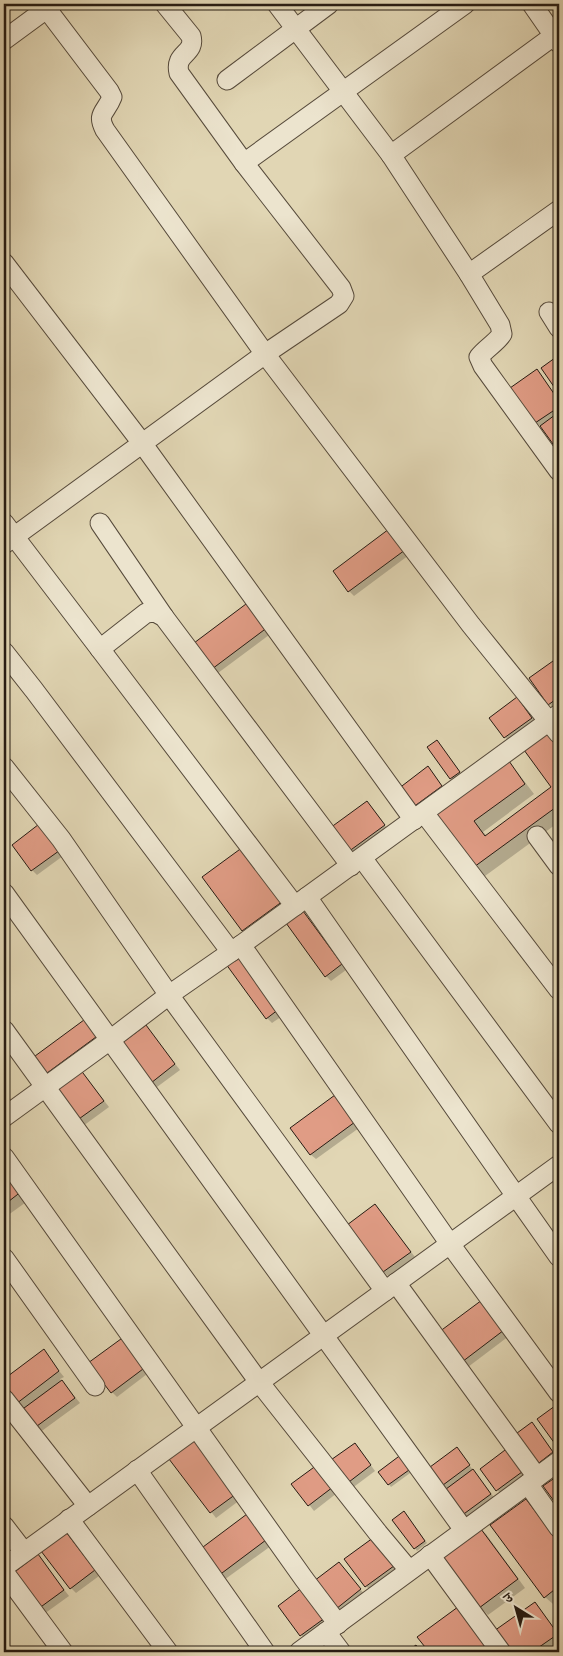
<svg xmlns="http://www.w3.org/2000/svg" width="563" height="1656" viewBox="0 0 563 1656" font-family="Alegreya,'Noto Serif Devanagari',serif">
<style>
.shadow{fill:#0003}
.building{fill:#e09c85;stroke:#271c13}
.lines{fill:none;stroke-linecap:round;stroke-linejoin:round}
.minor-casing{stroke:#564a3b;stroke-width:21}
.minor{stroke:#ece4ce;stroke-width:19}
</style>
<rect width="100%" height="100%" fill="#e1d6b4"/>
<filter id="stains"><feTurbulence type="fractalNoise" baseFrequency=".004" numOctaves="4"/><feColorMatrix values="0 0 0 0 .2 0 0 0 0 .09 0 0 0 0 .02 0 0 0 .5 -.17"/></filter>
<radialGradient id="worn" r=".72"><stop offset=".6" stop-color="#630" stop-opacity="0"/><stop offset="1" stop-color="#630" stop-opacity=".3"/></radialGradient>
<g class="shadow">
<path d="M537,371l22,29v51l-17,-24 -6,-4 -24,-35z"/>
<path d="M389,530l20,25 -55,41 -5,-5z"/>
<path d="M255,608l18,24 -55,41 -5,-5z"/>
<path d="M553,662l6,7v37l-5,4 -23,-32z"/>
<path d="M517,699l20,24 -27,20 -20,-25z"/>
<path d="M559,740v82l-74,54 -10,-10 -38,-51 71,-52 10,10 16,21 -51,38 4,4 66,-49z"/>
<path d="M439,744l23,31 -8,5 -3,-2z"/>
<path d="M433,773l13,19 -27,20 -6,-5z"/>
<path d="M372,808l17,23 -34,26 -6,-6z"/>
<path d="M43,823l24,30 -30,22 -5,-5z"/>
<path d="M243,848l47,61 -39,29 -8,-8z"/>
<path d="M308,918l38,52 -15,11 -5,-5z"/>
<path d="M245,955l43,57 -16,11 -5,-5z"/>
<path d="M88,1019l16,21 -55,40 -16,-20z"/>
<path d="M146,1027l34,43 -23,17 -5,-5z"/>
<path d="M80,1070l29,37 -26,19 -6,-6z"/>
<path d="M335,1097l24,31 -43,31 -6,-5z"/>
<path d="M4,1169l25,31 -25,18z"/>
<path d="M375,1205l40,52 -26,20 -5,-5z"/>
<path d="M486,1299l27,34 -49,37 -5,-6z"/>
<path d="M125,1337l26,34 -34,26 -5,-5z"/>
<path d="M43,1351l21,26 -4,2 20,24 -41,30 -35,-39v-14z"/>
<path d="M537,1429l21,29 -17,12 -6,-5z"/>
<path d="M457,1449l39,51 -29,21 -27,-34z"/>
<path d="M360,1450l15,21 -24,18 -5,-5z"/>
<path d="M515,1454l15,21 -28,21 -20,-27z"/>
<path d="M171,1459l69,41 -24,18z"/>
<path d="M417,1468l-26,19 -11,-15z"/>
<path d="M322,1472l15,21 -23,18 -21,-27z"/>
<path d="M526,1500l8,8 25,34v58l-6,4 -8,-7z"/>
<path d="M251,1513l24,30 -51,37 -5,-5z"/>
<path d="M406,1515l21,28 -10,8 -2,-3z"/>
<path d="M478,1527l8,7 39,54 -37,27 -8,-8z"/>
<path d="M66,1533l33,43 -23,17 -5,-5z"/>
<path d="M377,1536l25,33 -31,23 -25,-33z"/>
<path d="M38,1556l31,40 -25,18 -5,-6z"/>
<path d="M344,1569l21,26 -22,18 -6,-5z"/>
<path d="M535,1604l24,32v6l-14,10h-34l-15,-21z"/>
<path d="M280,1606l53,15 -27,20z"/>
<path d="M419,1637l79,15h-68z"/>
</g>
<g class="building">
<path d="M559,355v39l-18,-26z"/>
<path d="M537,369l22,32v6l-24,16 -25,-35z"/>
<path d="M559,412v28l-6,4 -13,-18z"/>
<path d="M389,529l16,21 -57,42 -15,-21z"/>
<path d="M250,601l18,26 -56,42 -18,-26z"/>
<path d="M553,661l6,8v28l-11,8 -19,-27z"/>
<path d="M517,697l15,21 -28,20 -15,-20z"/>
<path d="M551,730l8,11v64l-85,62 -39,-52 74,-54 16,23 -51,37 11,15 66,-49 -27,-37z"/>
<path d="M437,740l23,32 -10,7 -23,-32z"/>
<path d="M428,766l14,20 -30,22 -14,-19z"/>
<path d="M367,801l18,24 -37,27 -18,-24z"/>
<path d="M43,821l20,27 -32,23 -19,-26z"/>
<path d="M243,847l40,54 -41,30 -40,-54z"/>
<path d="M303,911l39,53 -17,13 -39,-54z"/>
<path d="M240,948l43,58 -17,13 -43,-59z"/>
<path d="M88,1017l12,17 -57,42 -12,-17z"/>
<path d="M146,1025l29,39 -24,19 -29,-40z"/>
<path d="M80,1069l24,32 -28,20 -23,-32z"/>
<path d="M335,1095l20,27 -45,33 -20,-27z"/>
<path d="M4,1169l18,22 -18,14z"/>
<path d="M375,1204l36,48 -28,20 -36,-47z"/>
<path d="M486,1297l22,30 -50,38 -23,-30z"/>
<path d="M125,1336l22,30 -36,27 -23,-30z"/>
<path d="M44,1349l15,22 -47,36 -8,-11v-17z"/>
<path d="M62,1380l13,18 -42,31 -13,-18z"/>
<path d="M559,1403v44l-1,1 -21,-29z"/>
<path d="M532,1422l21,30 -18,14 -22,-30z"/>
<path d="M195,1439l41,55 -26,19 -41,-54z"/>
<path d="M355,1443l16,22 -26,20 -17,-23z"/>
<path d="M457,1447l13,18 -31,23 -13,-18z"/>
<path d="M509,1447l17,22 -30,22 -16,-22z"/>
<path d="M406,1451l10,14 -28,20 -10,-13z"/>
<path d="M317,1465l16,22 -25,19 -17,-22z"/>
<path d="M473,1469l18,25 -30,22 -19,-24z"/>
<path d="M559,1475v33l-16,-22z"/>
<path d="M526,1499l33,44v43l-15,12 -54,-73z"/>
<path d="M251,1511l19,26 -52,39 -19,-26z"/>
<path d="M404,1511l21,30 -11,8 -22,-29z"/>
<path d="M478,1525l40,54 -39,29 -40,-54z"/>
<path d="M66,1532l29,38 -25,19 -29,-38z"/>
<path d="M377,1535l21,28 -33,24 -21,-28z"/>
<path d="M38,1554l26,36 -26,19 -26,-35z"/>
<path d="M339,1562l22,27 -25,20 -22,-28z"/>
<path d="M307,1584l22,31 -29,21 -22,-30z"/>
<path d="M535,1602l23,32 -26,18h-23l-15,-21z"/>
<path d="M462,1604l30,48h-63l-12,-15z"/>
<path d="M416,1645l5,7h-15z"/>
</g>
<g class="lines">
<defs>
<g id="minor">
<path d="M43,4l66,87 3,6c-6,16 -16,16 -7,33l160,224 206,271 88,109"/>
<path d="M277,4l114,151 168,-123"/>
<path d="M532,4l27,39"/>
<path d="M4,40l49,-36"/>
<path d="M227,80l102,-76"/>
<path d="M391,155l78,119 31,51 2,9c-6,9 -16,14 -23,23l4,9 76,105"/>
<path d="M244,163l221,-159"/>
<path d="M4,263l138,180 272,377"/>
<path d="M469,274l90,-64"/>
<path d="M549,312l10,16"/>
<path d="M4,523l96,126 46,-36 9,-1 9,5 187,249"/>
<path d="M100,523l64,94"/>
<path d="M4,544l261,-190 74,-50 5,-8 -3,-8 -97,-125 -65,-90c-5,-21 17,-18 12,-37l-26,-32"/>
<path d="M100,649l195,257"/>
<path d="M4,652l30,38 197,262"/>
<path d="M4,767l57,72 108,156 216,296"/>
<path d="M424,813l135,177"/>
<path d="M537,836l22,30"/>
<path d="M362,858l197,266"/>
<path d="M4,893l460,637"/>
<path d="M307,897l209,299 43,61"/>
<path d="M241,945l209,299 109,149"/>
<path d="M4,1030l255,352 119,151 31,37"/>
<path d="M4,1117l106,-77 59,-45 72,-50 318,-231"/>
<path d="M4,1157l300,422 34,45"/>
<path d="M4,1258l91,128"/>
<path d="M396,1283l141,194"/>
<path d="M4,1399l84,107"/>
<path d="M137,1470l128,182"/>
<path d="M528,1484l31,44"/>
<path d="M69,1519l99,133"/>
<path d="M4,1526l20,26"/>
<path d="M430,1555l71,97"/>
<path d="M4,1567l555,-402"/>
<path d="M4,1572l59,80"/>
<path d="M326,1632l15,20"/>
<path d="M299,1652l260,-191"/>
</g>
</defs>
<use href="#minor" class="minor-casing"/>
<use href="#minor" class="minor"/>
</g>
<rect width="563" height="1656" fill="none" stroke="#e1d6b4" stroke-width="20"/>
<rect x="5" y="5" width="553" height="1646" fill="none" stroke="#271c13" stroke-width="2.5"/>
<rect x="10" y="10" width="543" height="1636" fill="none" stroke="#271c13"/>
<g transform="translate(516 1608) rotate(323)" stroke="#ece4ce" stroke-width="4" paint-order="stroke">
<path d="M0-4L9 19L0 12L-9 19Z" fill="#271c13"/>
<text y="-8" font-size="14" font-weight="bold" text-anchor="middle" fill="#271c13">उ</text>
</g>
<rect width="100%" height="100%" filter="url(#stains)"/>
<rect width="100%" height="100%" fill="url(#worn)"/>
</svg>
